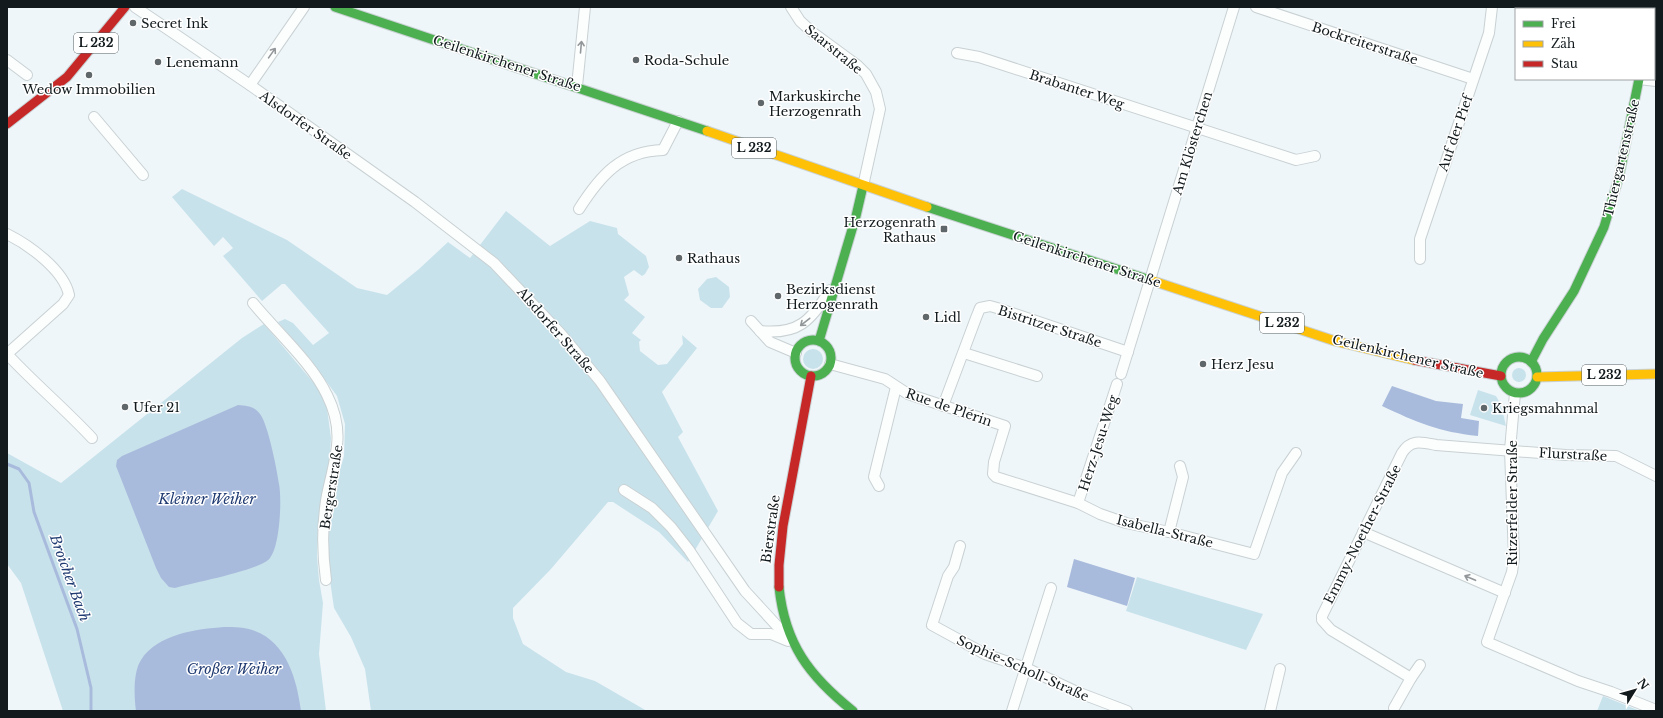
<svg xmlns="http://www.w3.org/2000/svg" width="1663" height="718" viewBox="0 0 1663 718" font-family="'Libre Baskerville',serif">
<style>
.green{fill:#c8e2eb}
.water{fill:#a9bbdc}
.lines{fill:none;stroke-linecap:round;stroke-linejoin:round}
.stream{stroke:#a9bbdc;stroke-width:3}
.street-casing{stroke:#c9d1d3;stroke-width:12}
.fast-casing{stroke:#c9d1d3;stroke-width:11}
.slow-casing{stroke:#c9d1d3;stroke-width:11}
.jam-casing{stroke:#c9d1d3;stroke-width:11}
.street{stroke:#fcfefe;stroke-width:10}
.fast{stroke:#4caf50;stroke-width:9}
.slow{stroke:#ffc107;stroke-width:9}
.jam{stroke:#c62828;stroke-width:9}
.oneway{stroke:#939799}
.poi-dot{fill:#5f676a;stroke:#fff;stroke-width:1.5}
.labels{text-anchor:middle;stroke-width:3;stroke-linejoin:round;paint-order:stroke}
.shield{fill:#fff;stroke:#595f61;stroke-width:1}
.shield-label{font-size:12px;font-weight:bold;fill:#121a1d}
.poi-label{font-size:13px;fill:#121a1d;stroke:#fff;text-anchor:start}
.street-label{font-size:13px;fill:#121a1d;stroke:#fff}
.water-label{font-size:14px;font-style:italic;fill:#203b72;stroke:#fff}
</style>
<rect width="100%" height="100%" fill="#eef6f9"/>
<g class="green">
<path d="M182,189l105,51 70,48 30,7 32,-26 29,-27 22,16 36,-47 44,35 40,-25 27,7 1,6 28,22 3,11 -4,7 -3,2 -8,-6 -10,7 5,18 -5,5 21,17 -13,16 9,7 -2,2 1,9 18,14 9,-1 16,-20 -1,-9 15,13 -35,44 21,40 -5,5 40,74 -30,51 -29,-30 -46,-30h-5l-57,67 -38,39v10l10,26 43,28 29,9 52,30h-276l-6,-42 -14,-32 -17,-29 -7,-48 1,-49 16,-55 1,-32 -8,-28 -28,-38 -31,-36 7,-3 8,4 20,22 16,-12 -44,-49h-3l-20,17 -39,-45 10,-8 -10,-11 -9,9 -42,-49z"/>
<path d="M716,277l13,10 1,10 -8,11h-11l-11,-8 -2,-11 9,-10z"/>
<path d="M264,324l54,64 8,13 5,37 -2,28 -11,58 -1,32 2,24 4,23 -4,51 7,57h-263l-42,-128 -14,-19v-111l54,30 181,-145z"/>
<circle cx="813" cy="359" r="10"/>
<circle cx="1519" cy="375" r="7"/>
<path d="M1478,390l18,6 5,9 5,21 -36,-11z"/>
<path d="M1137,577l126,37 -17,36 -120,-39z"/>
<path d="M1603,696l37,15h-43z"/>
</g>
<g class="water">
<path d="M1392,386l44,15 27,3 -2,14 18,3 -1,15c-39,-4 -62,-14 -96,-30z"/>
<path d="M238,405c9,1 16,1 22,9 8,10 17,56 19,70 3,15 1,62 -9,74 -8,12 -78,25 -95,30l-6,-1 -8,-9 -5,-10 -40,-102 1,-6 5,-4z"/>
<path d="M1074,559l61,19 -8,28 -60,-19z"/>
<path d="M224,627c10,0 22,0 31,4 32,12 42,49 46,80h-165c-2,-14 -3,-39 5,-51 16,-26 56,-31 83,-33z"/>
</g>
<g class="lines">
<path class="stream" d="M7,464l12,5 10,14 5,29 43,117 14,59v23"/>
<defs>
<g id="street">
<path d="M135,7l115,78 165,117 79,61 67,71 39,47 145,210 45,49"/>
<path d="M791,7l9,14 12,11 45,33 9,9 10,18 4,17 -17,77"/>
<path d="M1256,7l217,72"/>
<path d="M957,53l22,4 317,103 19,-4"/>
<path d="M7,60l20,15"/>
<path d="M1639,79l17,2"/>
<path d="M250,85l54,-78"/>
<path d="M577,86l8,-79"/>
<path d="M94,117l49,58"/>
<path d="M579,209c21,-33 42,-58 84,-59l15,-29"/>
<path d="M7,234c22,11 57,36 62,61l-6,9 -56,50"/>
<path d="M1420,259v-20l69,-206 3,-26"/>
<path d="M253,303c23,28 59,60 74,92 19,38 8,62 0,100 -5,28 -5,56 -1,85"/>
<path d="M751,321l19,21 26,11"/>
<path d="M760,331c38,4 51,-10 70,-41"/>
<path d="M964,353l73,23"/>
<path d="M7,354c27,29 58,55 85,84"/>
<path d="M830,364l55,15 23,15 97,32 -11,36 -1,12 3,3 82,26 22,11 26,9 43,9 85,22 28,-81 14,-20"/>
<path d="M1121,374l113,-367"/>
<path d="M1515,393l-5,57 4,108 -2,14 -25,70 91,39 33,11 45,18"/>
<path d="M943,406l33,-88 4,-10 10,-2 7,2 131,44"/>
<path d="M879,486l-5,-9 22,-90"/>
<path d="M624,490l28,18 19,19 18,23 48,73 14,11h20l17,7"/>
<path d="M1078,503l39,-119"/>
<path d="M1169,532l14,-55 -3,-11"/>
<path d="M1363,532l142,61"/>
<path d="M960,546l-6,21 -6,9 -16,49 53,29 41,14 51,24 50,19"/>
<path d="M1411,678l9,-13"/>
<path d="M1394,708l17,-30 -80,-48 -9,-10v-4l80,-163c9,-14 19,-11 34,-8l130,10 50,1 40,20"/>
<path d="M1012,711l39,-123"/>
<path d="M1270,711l10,-42"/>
</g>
<g id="fast">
<path d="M335,7l372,124"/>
<path d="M1652,7v2"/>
<path d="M927,207l226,74"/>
<circle cx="813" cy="358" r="18"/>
<path d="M819,341l37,-125 7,-30"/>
<circle cx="1519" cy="375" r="18"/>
<path d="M1531,362l12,-23 31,-48 30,-64 15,-50 20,-98"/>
<path d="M779,587c6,57 30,89 74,124"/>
</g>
<g id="slow">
<path d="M707,131l220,76"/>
<path d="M1153,281l182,60 79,19"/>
<path d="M1537,377l119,-3"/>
</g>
<g id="jam">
<path d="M7,124l60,-47 58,-70"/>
<path d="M1414,360l87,16"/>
<path d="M779,587v-22l4,-39 28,-150"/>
</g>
</defs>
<use href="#street" class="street-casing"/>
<use href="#fast" class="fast-casing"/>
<use href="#slow" class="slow-casing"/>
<use href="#jam" class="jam-casing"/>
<use href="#street" class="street"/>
<use href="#fast" class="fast"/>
<use href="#slow" class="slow"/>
<use href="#jam" class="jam"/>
</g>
<defs><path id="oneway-shaft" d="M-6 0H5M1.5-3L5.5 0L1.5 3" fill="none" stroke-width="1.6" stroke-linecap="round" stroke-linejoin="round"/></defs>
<g class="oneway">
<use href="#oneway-shaft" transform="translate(581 47) rotate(-85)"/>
<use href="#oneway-shaft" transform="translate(272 53) rotate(-55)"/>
<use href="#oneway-shaft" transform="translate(805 322) rotate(142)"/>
<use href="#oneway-shaft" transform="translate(1470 578) rotate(-157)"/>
</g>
<g class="poi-dot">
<circle cx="133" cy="23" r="4"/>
<circle cx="636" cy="60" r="4"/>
<circle cx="158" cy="62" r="4"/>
<circle cx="89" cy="75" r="4"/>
<circle cx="761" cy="103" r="4"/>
<rect x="940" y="225" width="8" height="8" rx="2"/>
<circle cx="679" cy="258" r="4"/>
<circle cx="778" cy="296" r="4"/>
<circle cx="926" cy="317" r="4"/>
<circle cx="1203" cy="364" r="4"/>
<circle cx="125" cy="407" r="4"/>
<circle cx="1484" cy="408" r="4"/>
</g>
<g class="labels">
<g class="shield">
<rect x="74" y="33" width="44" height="20" rx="3"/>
<rect x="732" y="138" width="44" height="20" rx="3"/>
<rect x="1260" y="313" width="44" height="20" rx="3"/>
<rect x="1582" y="365" width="44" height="20" rx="3"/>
</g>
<g class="shield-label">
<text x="96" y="47">L 232</text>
<text x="754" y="152">L 232</text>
<text x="1282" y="327">L 232</text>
<text x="1604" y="379">L 232</text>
</g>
<g class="poi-label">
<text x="141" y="28">Secret Ink</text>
<text x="644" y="65">Roda-Schule</text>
<text x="166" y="67">Lenemann</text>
<text x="89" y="94" text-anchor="middle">Wedow Immobilien</text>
<text x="769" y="101">Markuskirche<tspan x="769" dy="15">Herzogenrath</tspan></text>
<text x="936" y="227" text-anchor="end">Herzogenrath<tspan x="936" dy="15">Rathaus</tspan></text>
<text x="687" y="263">Rathaus</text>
<text x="786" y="294">Bezirksdienst<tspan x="786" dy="15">Herzogenrath</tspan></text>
<text x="934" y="322">Lidl</text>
<text x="1211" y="369">Herz Jesu</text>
<text x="133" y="412">Ufer 21</text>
<text x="1492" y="413">Kriegsmahnmal</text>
</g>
<g class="street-label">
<text transform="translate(1365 43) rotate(18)" y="5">Bockreiterstraße</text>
<text transform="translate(834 49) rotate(39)" y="5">Saarstraße</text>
<text transform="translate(507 63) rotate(18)" y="5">Geilenkirchener Straße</text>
<text transform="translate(1077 89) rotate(18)" y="5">Brabanter Weg</text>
<text transform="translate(306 125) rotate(35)" y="5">Alsdorfer Straße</text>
<text transform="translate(1455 133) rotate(-71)" y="5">Auf der Pief</text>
<text transform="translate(1192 143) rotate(-73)" y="5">Am Klösterchen</text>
<text transform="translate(1621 158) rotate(-77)" y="5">Thiergartenstraße</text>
<text transform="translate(1087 259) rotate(18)" y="5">Geilenkirchener Straße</text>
<text transform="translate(1050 326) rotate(18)" y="5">Bistritzer Straße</text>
<text transform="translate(556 330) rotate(49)" y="5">Alsdorfer Straße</text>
<text transform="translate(1408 356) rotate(13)" y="5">Geilenkirchener Straße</text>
<text transform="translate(949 407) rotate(19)" y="5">Rue de Plérin</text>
<text transform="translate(1098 443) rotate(-72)" y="5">Herz-Jesu-Weg</text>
<text transform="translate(1573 454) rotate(3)" y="5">Flurstraße</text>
<text transform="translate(331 487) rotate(-81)" y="5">Bergerstraße</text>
<text transform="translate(1512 503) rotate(-90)" y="5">Ritzerfelder Straße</text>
<text transform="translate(770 529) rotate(-82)" y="5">Bierstraße</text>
<text transform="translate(1165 531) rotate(14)" y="5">Isabella-Straße</text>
<text transform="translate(1362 534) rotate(-63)" y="5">Emmy-Noether-Straße</text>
<text transform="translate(1023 668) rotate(24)" y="5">Sophie-Scholl-Straße</text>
</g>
<g class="water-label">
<text x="207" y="504">Kleiner Weiher</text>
<text transform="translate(70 578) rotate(70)" y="5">Broicher Bach</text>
<text x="234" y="674">Großer Weiher</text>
</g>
</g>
<rect width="1663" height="718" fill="none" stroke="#121a1d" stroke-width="16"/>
<rect x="1515" y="8" width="140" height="72" fill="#ffffff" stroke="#a0a3a5"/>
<rect x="1523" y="21" width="20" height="6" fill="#4caf50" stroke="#a0a3a5"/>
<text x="1551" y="28" font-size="12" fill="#121a1d">Frei</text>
<rect x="1523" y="41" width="20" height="6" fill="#ffc107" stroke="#a0a3a5"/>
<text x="1551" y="48" font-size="12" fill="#121a1d">Zäh</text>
<rect x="1523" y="61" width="20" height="6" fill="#c62828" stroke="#a0a3a5"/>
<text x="1551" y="68" font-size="12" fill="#121a1d">Stau</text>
<g transform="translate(1635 690) rotate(53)" stroke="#ffffff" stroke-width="3" paint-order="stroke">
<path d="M0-3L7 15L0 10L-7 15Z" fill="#121a1d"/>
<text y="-6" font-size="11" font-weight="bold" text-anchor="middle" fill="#121a1d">N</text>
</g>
</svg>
